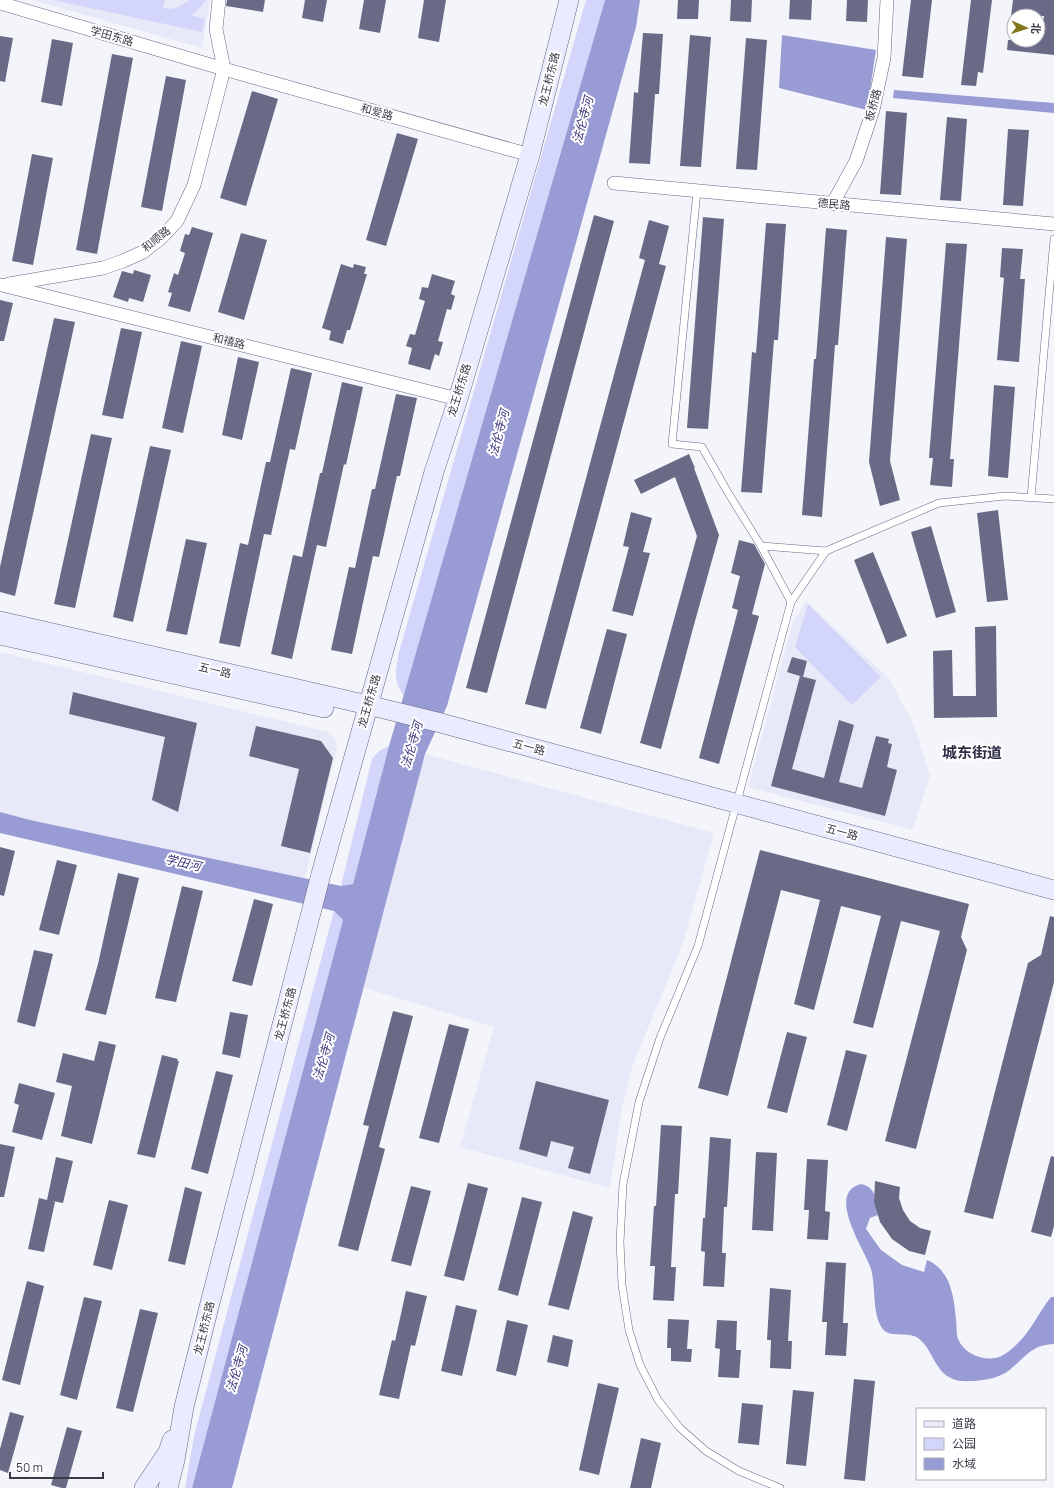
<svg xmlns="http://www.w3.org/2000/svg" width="1054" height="1488" viewBox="0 0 1054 1488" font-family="Manrope,'Noto Sans SC',sans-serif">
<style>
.built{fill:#e8e9f8}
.green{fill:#d3d6fa}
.water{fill:#999bd5}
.building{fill:#696b86}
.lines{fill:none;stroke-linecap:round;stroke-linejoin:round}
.lane-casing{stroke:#666782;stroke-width:8}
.street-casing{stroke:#666782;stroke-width:14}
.secondary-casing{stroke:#666782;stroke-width:20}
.lane{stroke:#fff;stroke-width:7}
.street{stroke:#fff;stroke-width:13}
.secondary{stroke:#eaebfe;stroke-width:19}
.labels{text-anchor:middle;stroke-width:4;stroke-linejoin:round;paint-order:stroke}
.street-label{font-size:11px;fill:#3a3a47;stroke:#fff}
.water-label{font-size:12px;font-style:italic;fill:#3a347a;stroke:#fff}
.district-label{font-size:15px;font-weight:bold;fill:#2f3048;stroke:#fff}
</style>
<rect width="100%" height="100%" fill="#f4f5fb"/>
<g class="built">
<path d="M32,0h178l-8,48z"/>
<path d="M806,601l83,77 25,47 16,50 -17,55 -165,-43 45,-165z"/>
<path d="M0,652l328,80 6,5 3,10 -32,131 -185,-38 -90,-20 -30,-8z"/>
<path d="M425,754l289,79 -31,110 -51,124 -10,40 -12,81 -150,-41 34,-120 -130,-39z"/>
</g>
<g class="green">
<path d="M53,0h112l-2,8 8,1 7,-2 12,-7h16l-6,8 -9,7 14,4 -3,13z"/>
<path d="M586,0h19l-201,696c-12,-16 -8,-26 -5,-44z"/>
<path d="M808,604l73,73 -29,28 -57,-58z"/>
<path d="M389,746l-36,138 -12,2 31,-127 7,-8z"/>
<path d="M334,911l9,9 -151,568h-7l9,-52z"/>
</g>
<g class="water">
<path d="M605,0h35l-4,27 -189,679 -22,48 -193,734h-40l151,-568 -9,-9 -334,-78v-21l30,8 311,66 12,-2 36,-138z"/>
<path d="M782,35l94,15 -9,60 -88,-22z"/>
<path d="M894,90l160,13v10l-161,-15z"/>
<path d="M861,1184c16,3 15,18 17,31l-8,3 -4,11 15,21 21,15 22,7 3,-12c24,10 27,37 29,60 1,6 0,13 2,19 6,15 26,23 41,18 6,-2 13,-8 18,-13 14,-13 22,-32 34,-47h3v47c-21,1 -26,10 -41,23 -10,10 -25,13 -39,14 -7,0 -15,1 -21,-2 -19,-7 -20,-30 -35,-41 -10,-7 -29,1 -36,-10 -10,-15 -6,-41 -11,-59 -6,-19 -46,-76 -10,-85z"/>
</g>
<g class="building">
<path d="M227,0h38l-2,12 -37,-6z"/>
<path d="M305,0h22l-4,22 -21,-4z"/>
<path d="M364,0h22l-6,33 -21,-4z"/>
<path d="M424,0h22l-7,42 -21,-4z"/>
<path d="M678,0h21l-1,19h-21z"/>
<path d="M731,0h21l-1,22 -21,-1z"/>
<path d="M790,0h22l-1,20 -22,-1z"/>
<path d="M847,0h21l-1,22 -21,-1z"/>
<path d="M911,0h21l-9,78 -21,-2z"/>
<path d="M971,0h21l-9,73 -5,-1 -2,14 -15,-1z"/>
<path d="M1013,0h41v55l-47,-5 1,-10h33l3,-24h-33z"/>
<path d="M643,33l20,1 -4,60h-4l-5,70 -21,-1 5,-71 4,1z"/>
<path d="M690,35l21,2 -10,130 -21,-1z"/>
<path d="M0,36l13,2 -8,44 -5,-1z"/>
<path d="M746,38l21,2 -10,130 -21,-1z"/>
<path d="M52,39l21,4 -11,63 -21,-4z"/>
<path d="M112,54l21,4 -36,196 -21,-4z"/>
<path d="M166,76l20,4 -24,131 -21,-4z"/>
<path d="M252,91l26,8 -32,107 -26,-8z"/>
<path d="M886,111l21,2 -6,82 -21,-1z"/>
<path d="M947,117l20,2 -6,82 -21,-1z"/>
<path d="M1008,129l21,1 -6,76 -20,-1z"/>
<path d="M397,133l21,6 -32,107 -20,-6z"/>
<path d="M32,154l21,4 -20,107 -21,-4z"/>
<path d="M594,215l20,6 -127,472 -21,-5z"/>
<path d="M703,217l21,2 -16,210 -21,-1z"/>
<path d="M649,220l20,6 -10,38 7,2 -120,443 -21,-5 120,-444 -6,-2z"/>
<path d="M766,223l20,1 -8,116h-4l-12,153 -21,-1 11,-140 4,1z"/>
<path d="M192,227l21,6 -23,79 -22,-6 4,-13 -4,-1 6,-19 4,2 7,-22 -5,-2 5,-17 4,1z"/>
<path d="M826,228l21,2 -9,115h-3l-13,172 -20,-2 12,-156h2z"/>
<path d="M241,233l26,7 -23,80 -26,-8z"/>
<path d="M886,237l21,2 -17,222 10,39 -20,6 -11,-44z"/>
<path d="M946,243l21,1 -17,215h4l-2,28 -22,-2 3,-27h-4z"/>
<path d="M1002,248l21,1 -3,30h5l-6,83 -22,-2 7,-82 -4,-1z"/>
<path d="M341,264l12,4 1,-4 12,3 -2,7h3l-17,56h-3l-4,14 -14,-4 2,-9 -9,-3z"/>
<path d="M134,270l17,5 -8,27 -14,-4 -1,4 -15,-5 9,-26 11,3z"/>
<path d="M432,274l23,7 -4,13 4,2 -4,14 -4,-1 -9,32 5,1 -4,14 -4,-2 -5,16 -22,-6 4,-16 -6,-2 4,-12 5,1 10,-34 -6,-2 3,-12 6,1z"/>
<path d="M0,300l13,3 -9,38h-4z"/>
<path d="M54,318l21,4 -60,274 -15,-4v-25z"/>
<path d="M121,328l21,4 -19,87 -21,-4z"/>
<path d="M181,341l21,5 -19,87 -21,-5z"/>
<path d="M238,357l21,5 -17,78 -20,-5z"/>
<path d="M291,368l21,5 -17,77 -5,-1 -19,86 -7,-1 -24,113 -21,-4 21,-100 8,2 18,-83h4z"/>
<path d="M342,382l21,5 -17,78 -2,-1 -18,83 -9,-2 -25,114 -21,-5 22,-99 9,2 18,-84h2z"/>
<path d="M994,385l21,2 -7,91 -20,-2z"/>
<path d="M396,394l21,4 -17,78h-3l-18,81 -6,-1 -21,98 -21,-4 18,-83 6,1 17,-79h3z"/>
<path d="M91,434l21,4 -37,170 -21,-4z"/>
<path d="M150,446l21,4 -38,172 -20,-5z"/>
<path d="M689,454l6,14h-1l25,67 -27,97 -31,117 -21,-6 57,-207 -22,-59 -34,17 -7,-14z"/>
<path d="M998,510l10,90 -21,2 -10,-89z"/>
<path d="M631,512l21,6 -9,34 7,1 -17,63 -21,-5 17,-64 -6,-1z"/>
<path d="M931,526l25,86 -20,6 -25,-86z"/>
<path d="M186,539l21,4 -20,92 -21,-4z"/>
<path d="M739,540l15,4 11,20 -13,50 7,2 -40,148 -20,-6 39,-148 -6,-2 8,-32 -9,-3z"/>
<path d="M873,552l34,84 -20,8 -33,-84z"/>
<path d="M996,626l1,91 -63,1 -1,-67 19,-1 1,46h23l-1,-69z"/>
<path d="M607,629l20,5 -26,100 -21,-6z"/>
<path d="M792,657l15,4 -4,16 -16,-5z"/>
<path d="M800,676l16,4 -24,89 32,9 15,-58 15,5 -15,57 23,6 14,-52 13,3 -1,4 4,1 -5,23 10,3 -12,46 -114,-30z"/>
<path d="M73,692l124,31 -19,89 -26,-12 13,-63 -96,-23z"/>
<path d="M256,726l65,15 12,17 -23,95 -29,-7 18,-77 -50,-13z"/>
<path d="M0,847l15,4 -11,45 -4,-1z"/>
<path d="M760,850l209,54 -8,33 6,13 -51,199 -31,-8 55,-210 -39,-10 -28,107 -20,-5 28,-107 -40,-10 -27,104 -20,-6 26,-104 -39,-10 -53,206 -30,-8z"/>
<path d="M57,860l20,5 -18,70 -20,-5z"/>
<path d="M118,873l21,5 -33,137 -21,-5 13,-46z"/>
<path d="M182,886l21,5 -27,111 -21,-4z"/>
<path d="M254,899l19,5 -21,82 -20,-5z"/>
<path d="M1050,916l4,1v65l-61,237 -29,-7 64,-249 13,-8z"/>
<path d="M34,950l19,4 -18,73 -18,-5z"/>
<path d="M393,1011l20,5 -34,131 6,2 -27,102 -20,-5 31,-120 -6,-1z"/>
<path d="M230,1012l18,3 -8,43 -18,-4z"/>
<path d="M449,1024l20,5 -30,114 -20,-5z"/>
<path d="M787,1032l20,5 -20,76 -20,-5z"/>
<path d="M99,1041l17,4 -24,99 -31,-8 11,-50 -16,-4 7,-29 31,8z"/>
<path d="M846,1050l21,5 -20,76 -20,-6z"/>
<path d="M162,1055l16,4 -1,2h2l-24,97 -18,-4z"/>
<path d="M216,1071l17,4 -25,99 -17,-5z"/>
<path d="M536,1081l73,19 -19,74 -22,-6 6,-21 -23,-6 -4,16 -28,-8z"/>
<path d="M19,1083l36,10 -13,47 -30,-8 7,-27 -5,-2z"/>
<path d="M661,1125l21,1 -4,68h-3l-4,73h5l-2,34 -21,-1 2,-34h-5l4,-60h2z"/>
<path d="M710,1137l21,2 -4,68h-3l-2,46h4l-2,34 -21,-1 2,-34 -4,-1 2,-33h2z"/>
<path d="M0,1144l15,3 -11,50h-4z"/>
<path d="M756,1152l21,1 -4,78 -21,-1z"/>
<path d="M1051,1156l3,1v69l-3,11 -20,-5z"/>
<path d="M56,1157l17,4 -10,42 -11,-2 3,1 -11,50 -16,-3 11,-51 8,2z"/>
<path d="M807,1159l21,1 -3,51 5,1 -2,28 -21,-1 2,-29h-5z"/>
<path d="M875,1181l25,6 -1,11 4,12 7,11 10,7 11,3 -6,24 -16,-4 -17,-12 -12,-17 -6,-20z"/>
<path d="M468,1183l20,5 -24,93 -20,-5z"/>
<path d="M411,1186l20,5 -20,75 -20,-5z"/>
<path d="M185,1187l17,5 -17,73 -17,-4z"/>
<path d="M522,1197l20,5 -24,94 -20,-6z"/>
<path d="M109,1200l19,5 -16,65 -19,-5z"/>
<path d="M573,1211l20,6 -24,93 -21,-5z"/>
<path d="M826,1262l20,1 -3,60h5l-2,33 -21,-1 2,-33h-5z"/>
<path d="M27,1281l17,5 -24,99 -18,-5z"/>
<path d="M770,1288l21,2 -3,51h4l-1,28 -21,-1 1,-28h-4z"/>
<path d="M406,1291l21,5 -12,50 -4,-1 -12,54 -20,-4 13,-55 3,1z"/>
<path d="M84,1297l18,4 -25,99 -17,-5z"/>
<path d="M456,1305l21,5 -15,66 -21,-5z"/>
<path d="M140,1309l18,4 -25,99 -17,-4z"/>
<path d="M668,1319l21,1 -2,29h5l-1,13 -20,-1v-13h-4z"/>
<path d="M507,1320l21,5 -12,51 -20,-5z"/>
<path d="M717,1320l20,1 -1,29h5l-2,28 -21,-1 2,-28 -5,-1z"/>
<path d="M553,1335l20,5 -5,27 -21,-5z"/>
<path d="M854,1379l21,2 -10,100 -21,-2z"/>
<path d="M598,1383l21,5 -20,87 -20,-5z"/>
<path d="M793,1390l21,2 -8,74 -20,-2z"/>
<path d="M742,1403l21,2 -4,40 -21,-2z"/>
<path d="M10,1412l14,4 -16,57 -8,-3v-21z"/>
<path d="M67,1427l15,4 -16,57h-4l-11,-3z"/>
<path d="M641,1438l20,5 -10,45h-21z"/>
</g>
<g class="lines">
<defs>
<g id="lane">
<path d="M697,191l-25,253 30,3 25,44 34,55"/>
<path d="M1031,497l23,-258"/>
<path d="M791,602l-30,-56 65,5 113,-48 66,-7 49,3"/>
<path d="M780,1488l-41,-17 -33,-20 -27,-24 -21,-27 -18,-35 -11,-35 -7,-45 -2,-43 3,-58 16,-82 21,-64 38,-92 93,-344 35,-51"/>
</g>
<g id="street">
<path d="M0,3l224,66 306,86"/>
<path d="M614,183l440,41"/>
<path d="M833,203l23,-42 17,-51 11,-52 3,-58"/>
<path d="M9,284l94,-16 20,-7 20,-9 18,-14 16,-17 17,-36 30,-116 -8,-40 3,-29"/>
<path d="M2,285l456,114"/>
</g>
<g id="secondary">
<path d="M0,621l368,84 73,18 613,167"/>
<path d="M0,635l324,73"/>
<path d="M144,1488l24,-36 4,-12"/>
<path d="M168,1488l7,-28 9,-53 26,-104 111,-429 113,-402 24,-73 72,-244 39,-155"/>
</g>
</defs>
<use href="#lane" class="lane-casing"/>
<use href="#street" class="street-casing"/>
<use href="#secondary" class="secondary-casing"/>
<use href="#lane" class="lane"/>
<use href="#street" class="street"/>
<use href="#secondary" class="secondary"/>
</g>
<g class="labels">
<g class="street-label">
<text transform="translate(112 36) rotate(16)" y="4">学田东路</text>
<text transform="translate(549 79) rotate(-76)" y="4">龙王桥东路</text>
<text transform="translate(873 105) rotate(-75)" y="4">板桥路</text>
<text transform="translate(377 112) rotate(16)" y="4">和爱路</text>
<text transform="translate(834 204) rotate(5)" y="4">德民路</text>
<text transform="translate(156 239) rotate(-39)" y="4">和顺路</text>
<text transform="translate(229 341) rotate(14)" y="4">和禧路</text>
<text transform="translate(459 390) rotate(-73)" y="4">龙王桥东路</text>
<text transform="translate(215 670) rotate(13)" y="4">五一路</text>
<text transform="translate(369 701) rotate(-74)" y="4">龙王桥东路</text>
<text transform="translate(529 747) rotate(15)" y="4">五一路</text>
<text transform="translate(842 832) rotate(15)" y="4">五一路</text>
<text transform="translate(285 1014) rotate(-75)" y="4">龙王桥东路</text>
<text transform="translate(204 1328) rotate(-76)" y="4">龙王桥东路</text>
</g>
<g class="water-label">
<text transform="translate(583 120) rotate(-75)" y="4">法伦寺河</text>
<text transform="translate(499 433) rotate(-75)" y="4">法伦寺河</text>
<text transform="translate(412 745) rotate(-74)" y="4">法伦寺河</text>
<text transform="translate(183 863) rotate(13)" y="4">学田河</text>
<text transform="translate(324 1057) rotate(-74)" y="4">法伦寺河</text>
<text transform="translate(237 1369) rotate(-74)" y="4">法伦寺河</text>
</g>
<g class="district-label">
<text x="972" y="758">城东街道</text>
</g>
</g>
<rect x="916" y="1408" width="130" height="72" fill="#ffffff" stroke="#b0b0b5"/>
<rect x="924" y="1421" width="20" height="6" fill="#eaebfe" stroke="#b0b0b5"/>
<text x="952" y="1428" font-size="12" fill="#3a3a47">道路</text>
<rect x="924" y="1438" width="20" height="12" fill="#d3d6fa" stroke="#b0b0b5"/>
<text x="952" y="1448" font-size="12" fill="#3a3a47">公园</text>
<rect x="924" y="1458" width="20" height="12" fill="#999bd5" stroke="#b0b0b5"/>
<text x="952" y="1468" font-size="12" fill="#3a3a47">水域</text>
<g transform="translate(1026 28) rotate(93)"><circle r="19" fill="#ffffff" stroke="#b0b0b5"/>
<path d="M0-3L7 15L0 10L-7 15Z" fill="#807619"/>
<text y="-6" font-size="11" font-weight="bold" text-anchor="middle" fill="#3a3a47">北</text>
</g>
<path d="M10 1472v6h93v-6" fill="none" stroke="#3a3a47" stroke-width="2"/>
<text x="16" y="1472" font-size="12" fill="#3a3a47" stroke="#ffffff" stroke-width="3" paint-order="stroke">50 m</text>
</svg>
